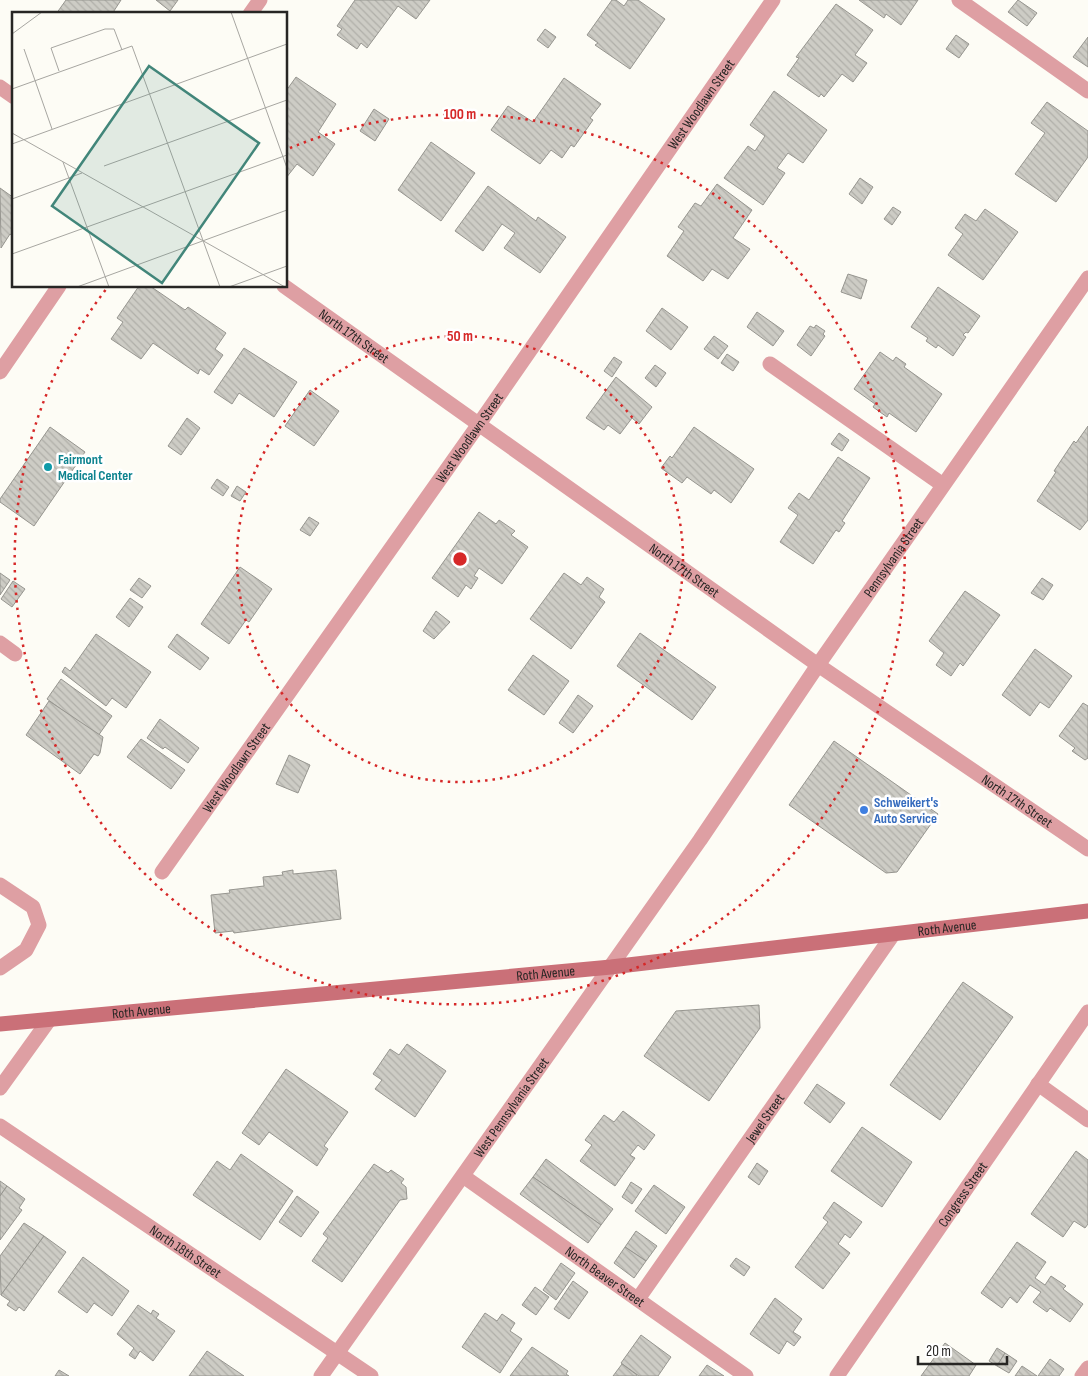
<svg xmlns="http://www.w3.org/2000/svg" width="1088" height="1376" viewBox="0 0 1088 1376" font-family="'Sofia Sans Condensed',sans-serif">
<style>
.building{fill:url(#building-back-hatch);stroke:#96958f}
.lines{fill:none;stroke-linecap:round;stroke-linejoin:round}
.service{stroke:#de9fa3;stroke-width:15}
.minor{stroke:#de9fa3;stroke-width:15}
.secondary{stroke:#ca7078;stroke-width:15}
.ring{fill:none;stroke:#d62828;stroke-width:2.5;stroke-dasharray:2.5 5}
.culture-dot{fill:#0f9aa8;stroke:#fff;stroke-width:2}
.shop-dot{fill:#3f7fe0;stroke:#fff;stroke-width:2}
.labels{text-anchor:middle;stroke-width:5;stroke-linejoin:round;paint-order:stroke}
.street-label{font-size:14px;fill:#272624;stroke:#fff}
.culture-label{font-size:14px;font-weight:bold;fill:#0d838f;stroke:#fff;text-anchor:start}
.shop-label{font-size:14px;font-weight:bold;fill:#366cbe;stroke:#fff;text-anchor:start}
.inset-road{fill:none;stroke:#a7a6a1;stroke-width:1}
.view{fill:#42867a;fill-opacity:0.15;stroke:#42867a;stroke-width:2.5}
.inset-edge{fill:none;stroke:#272624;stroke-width:2.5}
.centre{fill:#d62828;stroke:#fff;stroke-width:2.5}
.ring-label{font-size:15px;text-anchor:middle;font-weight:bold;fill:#d62828;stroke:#fff;stroke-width:5;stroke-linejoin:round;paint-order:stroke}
</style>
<defs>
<pattern id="building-back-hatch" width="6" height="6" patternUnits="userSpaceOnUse" patternTransform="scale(1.25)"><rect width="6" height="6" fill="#cdccc5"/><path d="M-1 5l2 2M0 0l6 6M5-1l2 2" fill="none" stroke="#b0afa9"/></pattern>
</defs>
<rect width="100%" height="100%" fill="#fdfcf5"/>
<g class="building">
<path d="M66,0h55l-9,14h-56z"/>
<path d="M156,0h22l-8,11z"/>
<path d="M355,0h75l-14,19 -18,-13 -31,42 -6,-5 -4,6 -20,-14 5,-6 -5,-3z"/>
<path d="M612,0h4l8,6 4,-6h10l27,19 -35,50 -35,-24 3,-2 -11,-8z"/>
<path d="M859,0h59l-17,25 -15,-11 -2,4z"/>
<path d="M1018,0l19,13 -10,13 -19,-14z"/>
<path d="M836,4l37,26 -18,25 12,8 -14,19 -11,-8 -18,23 -3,-3 -2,3 -32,-22 12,-17 -3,-1z"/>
<path d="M545,29l11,8 -8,11 -11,-8z"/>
<path d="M956,35l13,9 -10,14 -13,-9z"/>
<path d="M1088,37v30l-15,-10z"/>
<path d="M296,77l40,27 -18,28 17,12 -22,32 -16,-12 -11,14v-87z"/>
<path d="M564,78l37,26 -11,14 3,2 -19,27 -3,-2 -9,13 -11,-8 -11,14 -49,-34 17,-24 25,16z"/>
<path d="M774,91l53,39 -24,33 -15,-10 -11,15 8,5 -22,32 -39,-27 24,-32 7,5 10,-15 -15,-11z"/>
<path d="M1047,102l41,29v26l-32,45 -41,-28 30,-41 -14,-10z"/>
<path d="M374,109l15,10 -14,22 -15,-10z"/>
<path d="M431,142l44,31 -34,48 -43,-31z"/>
<path d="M860,178l13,9 -11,17 -13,-10z"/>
<path d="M717,184l35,26 -19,28 17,11 -22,30 -16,-10 -9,12 -36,-25 17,-25 -6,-4 17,-24 6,3z"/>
<path d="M488,186l48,35 2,-4 28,20 -26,36 -36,-25 11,-15 -13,-9 -19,27 -28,-20z"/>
<path d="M0,188l14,10v39l-4,-3 -9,14z"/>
<path d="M893,207l8,5 -9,13 -8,-6z"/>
<path d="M985,209l33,23 -35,48 -35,-25 15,-21 -8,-6 10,-14 11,7z"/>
<path d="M848,274l19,6 -6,19 -20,-7z"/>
<path d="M139,286h11l35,24 3,-3 38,26 -11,16 8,6 -14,20 -9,-6 -2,5 -45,-31 -12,16 -30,-20 12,-17 -6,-4z"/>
<path d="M938,287l42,29 -12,17 -2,-1 -3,3 3,2 -13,19 -15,-11 -2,3 -10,-7 2,-3 -17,-11z"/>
<path d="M662,308l26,19 -17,23 -25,-19z"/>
<path d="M757,312l27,19 -11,15 -26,-19z"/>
<path d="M816,325l9,6 -2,3 2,2 -14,20 -14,-11 13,-19 4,2z"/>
<path d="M714,336l14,10 -10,13 -14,-10z"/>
<path d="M244,348l53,34 -23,35 -35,-24 -7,11 -18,-12z"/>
<path d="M880,352l13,9 3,-4 10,7 -2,3 38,27 -26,38 -27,-19 -2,4 -14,-10 2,-3 -21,-15z"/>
<path d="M727,354l12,8 -6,9 -12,-8z"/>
<path d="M614,357l8,5 -10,15 -8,-6z"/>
<path d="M655,365l11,8 -10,14 -11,-9z"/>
<path d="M616,377l36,30 -13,17 -7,-6 -12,16 -12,-9 -4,5 -18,-12z"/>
<path d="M310,390l29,21 -25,35 -29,-20z"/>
<path d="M187,418l13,10 -19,27 -13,-9z"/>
<path d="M1088,426v94l-8,10 -43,-29 19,-29 -2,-1 20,-30 2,2z"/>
<path d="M50,427l35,25 -51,74 -34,-24v-3z"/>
<path d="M694,427l60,42 -23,34 -17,-13 -3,4 -24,-17 -5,6 -21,-15 9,-12 2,2z"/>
<path d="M839,433l10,7 -7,11 -11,-7z"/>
<path d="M838,457l32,21 -28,43 3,2 -6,9 -3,-2 -23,34 -33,-22 18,-27 -10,-7 11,-15 10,7z"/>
<path d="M217,479l12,8 -6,9 -12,-8z"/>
<path d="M237,486l9,6 -6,9 -9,-5z"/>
<path d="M479,512l17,12 3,-4 16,11 -4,4 17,12 -26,37 -23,-16 -5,8 4,2 -7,11 -5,-4 -8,12 -26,-19z"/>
<path d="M309,517l10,6 -9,13 -10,-6z"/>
<path d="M240,567l32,22 -23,33 -3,-2 -17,24 -28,-20z"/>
<path d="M0,573l10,7 -10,15z"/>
<path d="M564,573l17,12 6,-8 17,12 -5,8 6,5 -34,47 -41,-30z"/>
<path d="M139,578l12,8 -9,12 -12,-8z"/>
<path d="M1042,578l11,7 -10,15 -12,-7z"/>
<path d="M13,581l12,8 -13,18 -11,-8z"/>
<path d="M965,591l35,24 -37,51 -3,-3 -9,13 -15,-11 8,-12 -15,-12z"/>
<path d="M130,598l13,9 -14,20 -13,-10z"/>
<path d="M436,611l14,11 -16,17 -11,-8z"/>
<path d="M640,633l76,54 -24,33 -75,-54z"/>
<path d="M96,634l55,38 -25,36 -14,-10 -6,8 -44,-34 3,-5 5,4z"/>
<path d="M177,634l32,24 -9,12 -32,-23z"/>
<path d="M1035,649l37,27 -23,32 -9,-6 -10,14 -28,-21z"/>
<path d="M533,655l36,26 -25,34 -36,-25z"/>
<path d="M61,679l51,37 -14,20 -51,-37z"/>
<path d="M578,695l15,11 -20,27 -14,-10z"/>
<path d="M49,701l54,36 -3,16 -2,3 -4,-2 -14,20 -54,-39z"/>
<path d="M1083,703l5,3v52l-3,2 -13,-9 3,-3 -16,-12z"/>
<path d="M160,719l39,29 -11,15 -23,-16 -2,2 -16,-11z"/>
<path d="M141,739l44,31 -14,19 -44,-32z"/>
<path d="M834,741l104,73 -41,58 -11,1 -97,-68z"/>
<path d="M289,755l21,10 -12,28 -22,-9z"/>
<path d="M293,870v4l43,-4 5,49 -107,14 -1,-2 -18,2 -4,-38 19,-2 -1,-3 35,-4 -1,-9 20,-2 -1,-3z"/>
<path d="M963,982l50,35 -73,103 -50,-35z"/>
<path d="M759,1005l1,23 -51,73 -65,-45 32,-45z"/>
<path d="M407,1044l39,27 -31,46 -40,-28 7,-9 -9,-6 17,-25 9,6z"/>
<path d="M286,1069l62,43 -24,34 4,3 -11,17 -48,-34 -10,13 -17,-12z"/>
<path d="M817,1084l28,19 -15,20 -26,-20z"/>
<path d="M623,1111l32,24 -11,15 -6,-5 -8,10 5,3 -20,28 -35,-25 12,-16 -7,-5 19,-25 10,7z"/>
<path d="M862,1127l50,35 -30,45 -51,-36z"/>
<path d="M1076,1151l12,9v64l-3,4 -11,-7 -11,16 -32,-23z"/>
<path d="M241,1154l52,37 -33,49 -67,-45 24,-34 13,9z"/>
<path d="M546,1159l67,50 -12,16 -68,-48z"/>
<path d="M757,1163l11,8 -9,14 -11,-8z"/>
<path d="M374,1164l14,9 3,-3 13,9 -3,4 5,4 1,12 -7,1 -58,82 -30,-21 16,-23 -5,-4z"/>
<path d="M533,1177l68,48 -13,18 -68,-49z"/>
<path d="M0,1181l7,5 -7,10z"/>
<path d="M631,1182l11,7 -10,15 -10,-7z"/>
<path d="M654,1185l31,22 -19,27 -31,-23z"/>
<path d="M7,1186l18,13 -6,9 3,2 -22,30v-44z"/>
<path d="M297,1196l22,16 -18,25 -22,-15z"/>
<path d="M834,1202l28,20 -12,16 -5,-4 -7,10 12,9 -27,36 -28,-22 33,-45 -5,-4z"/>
<path d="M24,1223l20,13 -43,59 -1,-39z"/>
<path d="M636,1231l21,15 -11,15 -21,-14z"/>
<path d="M44,1236l22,16 -42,59 -5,-4 -3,4 -9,-6 3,-4 -9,-6z"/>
<path d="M1017,1242l29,20 -11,16 10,7 6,-9 15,10 -3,3 20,15 -13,18 -20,-14 -3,4 -14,-10 8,-10 -11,-7 -13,18 -7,-6 -8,11 -21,-15z"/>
<path d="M625,1247l21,14 -12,17 -20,-15z"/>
<path d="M83,1257l46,34 -17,25 -18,-13 -7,10 -29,-21z"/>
<path d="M736,1258l14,9 -6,9 -14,-10z"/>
<path d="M561,1263l14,10 -19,27 -13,-10z"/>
<path d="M573,1281l15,11 -19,27 -15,-10z"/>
<path d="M535,1287l14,10 -13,18 -14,-10z"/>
<path d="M775,1298l27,21 -9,13 8,5 -7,9 -7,-5 -8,13 -29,-20z"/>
<path d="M138,1305l13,9 2,-4 6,4 -3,4 19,13 -22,30 -13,-10 -5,8 -6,-4 5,-7 -17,-14z"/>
<path d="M485,1313l12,8 5,-7 13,9 -5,8 12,8 -22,34 -38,-26z"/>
<path d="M641,1335l30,22 -13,19h-19l-18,-13z"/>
<path d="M945,1343l31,22 -7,11h-48z"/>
<path d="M532,1347l36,24 -2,3 3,2h-59z"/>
<path d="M997,1348l8,5 -8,13 -8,-5z"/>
<path d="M207,1351l37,25h-55z"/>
<path d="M1005,1353l12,8 -8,12 -12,-7z"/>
<path d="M1050,1359l14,10 -5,7h-21z"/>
<path d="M622,1364l15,11v1h-24z"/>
<path d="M707,1365l17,11h-25z"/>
<path d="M1022,1366l15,10h-22z"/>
<path d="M59,1370l10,6h-14z"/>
</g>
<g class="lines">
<g class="service">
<path d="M959,0l129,91"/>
<path d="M770,364l173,121"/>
<path d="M0,643l15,11"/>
<path d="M0,885l33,22 6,18 -13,25 -26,18"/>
<path d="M1038,1084l50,36"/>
<path id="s1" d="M463,1176l283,200"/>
<path id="s2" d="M638,1299l254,-363"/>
<path d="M1082,1376l6,-8"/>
</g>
<g class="minor">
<path d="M250,14l10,-14"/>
<path d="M0,87l14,10"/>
<path id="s3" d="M284,286l534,379 270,184"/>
<path d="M0,372l59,-86"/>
<path id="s4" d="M162,872l317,-448 294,-424"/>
<path d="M0,1088l49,-68"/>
<path id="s5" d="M0,1126l371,250"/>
<path id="s6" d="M321,1376l379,-536 118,-175 270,-387"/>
<path id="s7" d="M837,1376l251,-364"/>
</g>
<path class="secondary" id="s8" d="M0,1024l611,-57 477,-56"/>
</g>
<g class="ring">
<circle cx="460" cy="559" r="223"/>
<path d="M290 148A445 445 0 1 1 107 288"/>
</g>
<circle class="culture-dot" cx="48" cy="467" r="5"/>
<circle class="shop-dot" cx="864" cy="810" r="5"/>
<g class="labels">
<g class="street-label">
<text dy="5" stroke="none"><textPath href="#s4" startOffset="938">West Woodlawn Street</textPath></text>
<text dy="5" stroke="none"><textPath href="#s3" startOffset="86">North 17th Street</textPath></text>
<text dy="5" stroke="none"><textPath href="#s4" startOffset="532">West Woodlawn Street</textPath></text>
<text dy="5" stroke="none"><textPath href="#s6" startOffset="999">Pennsylvania Street</textPath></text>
<text dy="5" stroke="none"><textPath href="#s3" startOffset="491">North 17th Street</textPath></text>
<text dy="5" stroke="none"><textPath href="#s4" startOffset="128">West Woodlawn Street</textPath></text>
<text dy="5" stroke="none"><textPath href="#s3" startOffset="896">North 17th Street</textPath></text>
<text dy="5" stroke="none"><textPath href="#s8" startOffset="952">Roth Avenue</textPath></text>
<text dy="5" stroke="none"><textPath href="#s8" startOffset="548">Roth Avenue</textPath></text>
<text dy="5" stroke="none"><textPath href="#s8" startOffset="142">Roth Avenue</textPath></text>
<text dy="5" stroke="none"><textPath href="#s6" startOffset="329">West Pennsylvania Street</textPath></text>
<text dy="5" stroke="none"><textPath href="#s2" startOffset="221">Jewel Street</textPath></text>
<text dy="5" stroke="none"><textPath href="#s7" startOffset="221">Congress Street</textPath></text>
<text dy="5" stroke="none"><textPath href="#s5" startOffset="224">North 18th Street</textPath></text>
<text dy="5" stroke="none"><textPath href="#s1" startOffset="174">North Beaver Street</textPath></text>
</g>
<g class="culture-label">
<text x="58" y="464">Fairmont<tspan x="58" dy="16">Medical Center</tspan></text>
</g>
<g class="shop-label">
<text x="874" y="807">Schweikert's<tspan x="874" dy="16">Auto Service</tspan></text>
</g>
</g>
<g transform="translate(12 12)">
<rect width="275" height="275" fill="#fdfcf5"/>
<path class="inset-road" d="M219,0l56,156M0,22l30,-22M12,37l28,80M47,59l-8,-23 54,-19h9l8,21M0,77l120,-43 88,241M0,121l273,154M0,132l275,-100M51,150l46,125M92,154l183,-66M0,187l70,-26M0,242l275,-99M65,275l210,-77M217,275l58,-21"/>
<path class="view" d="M137,54l110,77 -97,140 -110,-77z"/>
<rect width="275" height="275" class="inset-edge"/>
</g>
<circle cx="460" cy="559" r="8" class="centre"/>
<g class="ring-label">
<text x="460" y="119">100 m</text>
<text x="460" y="341">50 m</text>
</g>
<path d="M918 1356v8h89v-8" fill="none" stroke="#272624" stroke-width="2.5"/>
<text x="926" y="1356" font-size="15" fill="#272624" stroke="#ffffff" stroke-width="4" paint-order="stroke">20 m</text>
</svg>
